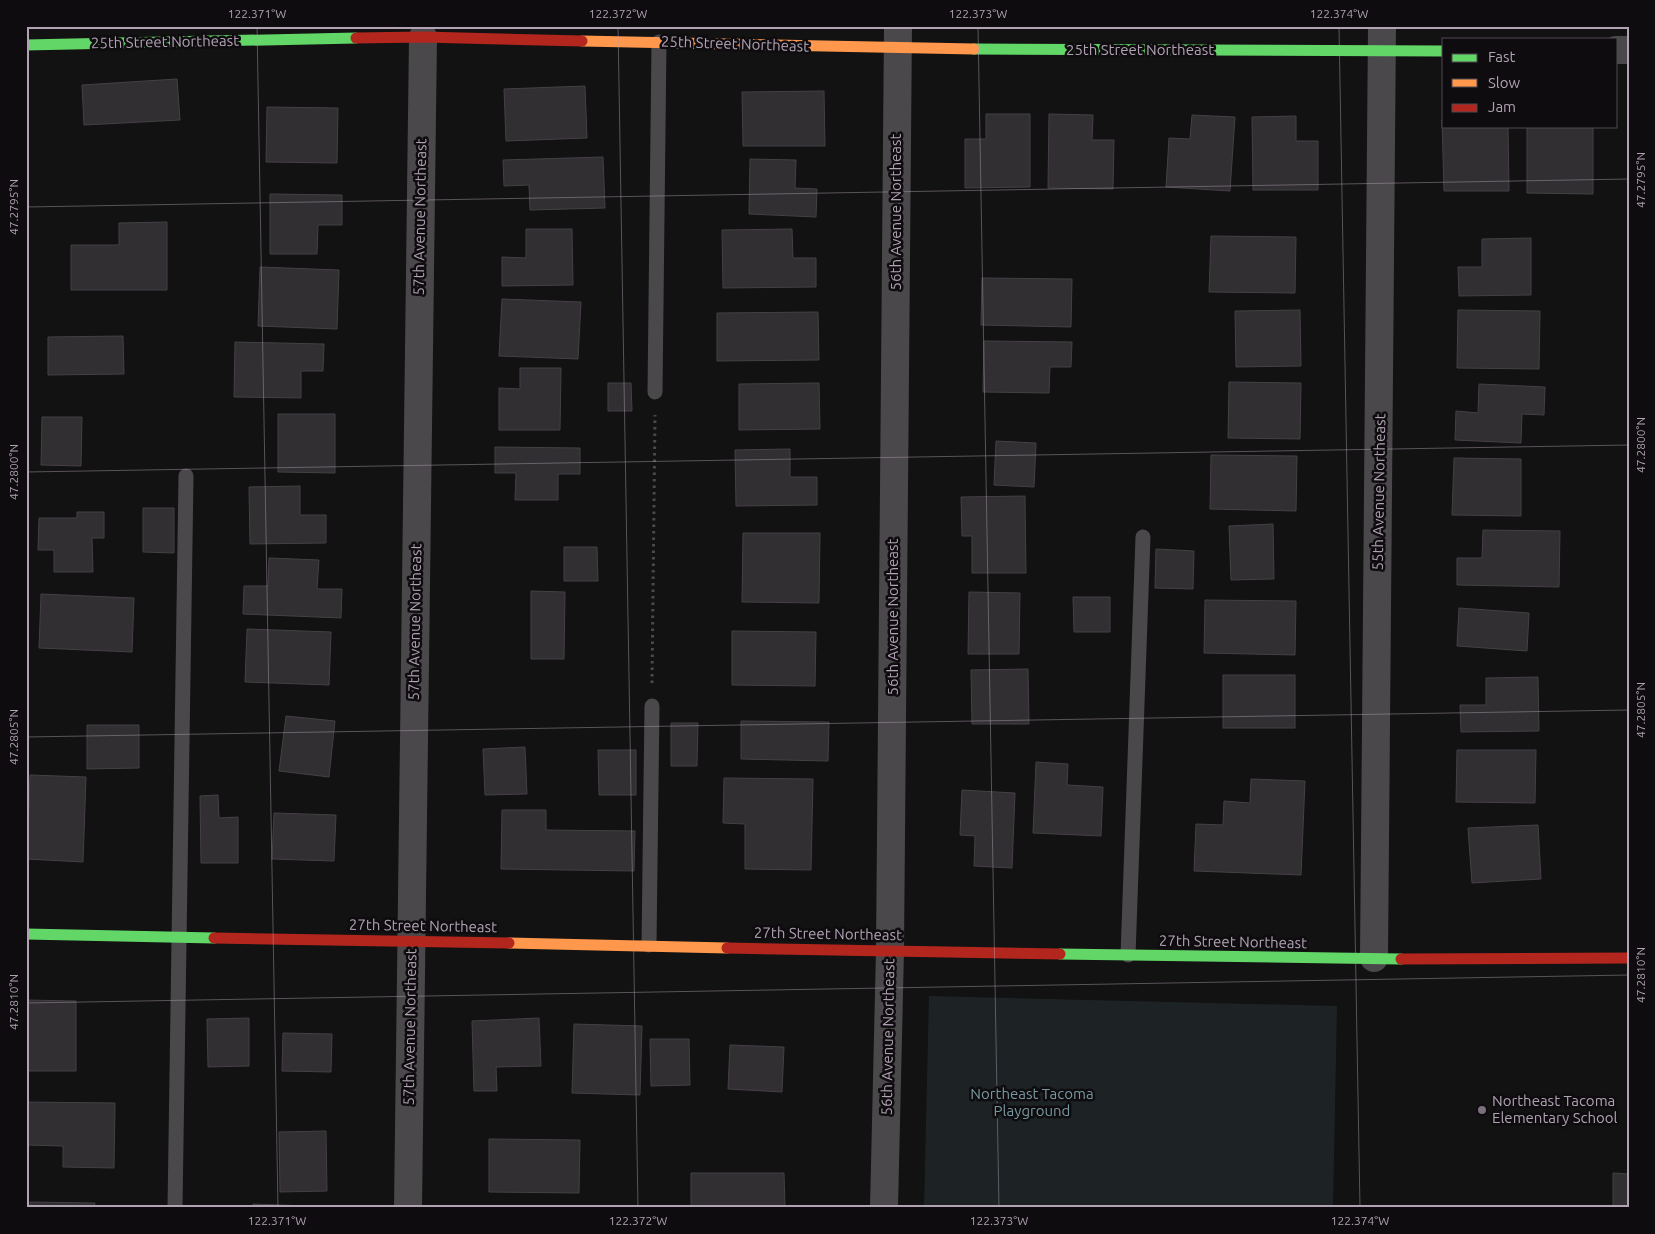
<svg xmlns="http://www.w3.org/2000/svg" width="1655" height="1234" viewBox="0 0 1655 1234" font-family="Ubuntu,sans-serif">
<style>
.green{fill:#1d2325}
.building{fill:#312f32;stroke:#454046}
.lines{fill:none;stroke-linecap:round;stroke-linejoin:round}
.path{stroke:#4d484e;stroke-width:3;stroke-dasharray:2.5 4;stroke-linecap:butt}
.lane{stroke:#4b484c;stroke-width:15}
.street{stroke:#4b484c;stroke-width:28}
.fast{stroke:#63d668;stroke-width:11}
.slow{stroke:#ff974d;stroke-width:11}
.jam{stroke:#b3261e;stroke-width:11}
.ticks{fill:none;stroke:#b1a2b4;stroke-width:1;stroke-opacity:0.45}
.poi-dot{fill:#79707b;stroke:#0e0c0e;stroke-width:2}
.labels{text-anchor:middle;stroke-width:5;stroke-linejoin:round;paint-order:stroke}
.street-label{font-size:15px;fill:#b1a2b4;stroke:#0e0c0e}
.park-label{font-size:15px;fill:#7898a1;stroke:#0e0c0e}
.poi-label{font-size:15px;fill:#b1a2b4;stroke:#0e0c0e;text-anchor:start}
.neatline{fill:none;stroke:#b1a2b4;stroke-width:2}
.ticks-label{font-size:12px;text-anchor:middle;fill:#b1a2b4}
</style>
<rect width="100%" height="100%" fill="#121212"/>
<path class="green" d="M929,996l408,10 -4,202h-409z"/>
<g class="building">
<path d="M177,79l3,41 -96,5 -2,-40z"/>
<path d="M585,86l2,52 -81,3 -2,-52z"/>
<path d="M824,91l1,55h-82l-1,-54z"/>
<path d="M267,107l71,1 -1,55 -71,-1z"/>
<path d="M986,114h44v73l-65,1v-49h21z"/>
<path d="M1049,114l44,1 -1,25h22l-1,49 -65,-1z"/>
<path d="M1192,115l43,2 -5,74 -64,-4 3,-49 21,1z"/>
<path d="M1296,116v25h22v49h-65l-1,-73z"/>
<path d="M1442,120l2,6h64l1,65h-65z"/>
<path d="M1527,126h66v68l-66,-1z"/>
<path d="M603,157l2,51 -75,2 -1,-25 -25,1 -1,-26z"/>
<path d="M750,159l46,1 -1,28 22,1 -1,28 -67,-3z"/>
<path d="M270,194l72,1v30h-24l-1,29h-47z"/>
<path d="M167,222v68h-96v-45h48v-22z"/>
<path d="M526,229h46l1,56 -71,1v-29l24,1z"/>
<path d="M792,229l1,29h23v29l-93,1 -1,-58z"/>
<path d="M1211,236l85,1 -1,56 -86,-1z"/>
<path d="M1531,238v57l-72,1 -1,-29h24v-28z"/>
<path d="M260,267l79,3 -2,59 -79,-3z"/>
<path d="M982,278l90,1 -1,48 -90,-2z"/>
<path d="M502,299l79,3 -3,57 -79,-3z"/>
<path d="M1300,310l1,56 -65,1 -1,-56z"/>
<path d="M1458,310l82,1 -1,58 -82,-1z"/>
<path d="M818,312l1,48 -102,1v-48z"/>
<path d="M123,336l1,38 -76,1v-38z"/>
<path d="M984,341l88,1 -1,25h-21l-1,26 -66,-1z"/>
<path d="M235,342l89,2 -1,27h-22v27l-67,-1z"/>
<path d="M520,368h41l-1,62h-61v-42l21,1z"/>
<path d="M1229,382l72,1 -1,56 -72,-1z"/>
<path d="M608,383h23l1,28h-24z"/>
<path d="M819,383l1,46 -81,1v-46z"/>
<path d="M1479,384l66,3 -1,28 -22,-1 -1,29 -66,-3 1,-29 22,2z"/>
<path d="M278,414h57v59l-57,-1z"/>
<path d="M42,417h40l-1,49 -40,-1z"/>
<path d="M996,441l40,2 -2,44 -40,-2z"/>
<path d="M495,447l85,1v26h-22v26h-43l1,-27h-21z"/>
<path d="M790,449v28h27v28l-81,1 -1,-56z"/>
<path d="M1211,455l86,1 -1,55 -86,-2z"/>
<path d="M1454,458l67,1v57l-69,-1z"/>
<path d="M300,486v29h26v28l-76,1 -1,-57z"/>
<path d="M1025,496l1,77h-54v-37h-10l-1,-39z"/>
<path d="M143,508h31v45l-31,-1z"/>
<path d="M77,512h27v26h-12l1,34h-39v-22h-16l1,-32h38z"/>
<path d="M1273,524l1,55 -43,1 -2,-54z"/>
<path d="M1483,530l77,1 -1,56 -102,-2v-27h25z"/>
<path d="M743,533h77l-1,70 -77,-1z"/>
<path d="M564,547h33l1,34h-34z"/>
<path d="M1156,549l38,2 -1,38 -38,-1z"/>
<path d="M269,558l50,2 -2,29h25l-1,29 -98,-4 1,-28h24z"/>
<path d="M531,591l34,1 -1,67h-33z"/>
<path d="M969,592l51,1 -1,61h-51z"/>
<path d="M41,594l93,4 -2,54 -93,-4z"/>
<path d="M1073,597h37v35h-36z"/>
<path d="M1205,600l91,1 -1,54 -91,-2z"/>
<path d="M1459,608l70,5 -2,38 -70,-5z"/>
<path d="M247,629l84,3 -2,53 -84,-3z"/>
<path d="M732,631l84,1 -1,54 -83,-1z"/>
<path d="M1028,669l1,55h-57l-1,-54z"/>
<rect x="1223" y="675" width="72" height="53"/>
<path d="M1538,677l1,54 -78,1 -1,-27h26v-27z"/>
<path d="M286,716l49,5 -6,56 -50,-6z"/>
<path d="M741,721l88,1 -1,39 -87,-2z"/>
<path d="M671,723h27l-1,43h-26z"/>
<path d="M87,725h52v43l-52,1z"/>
<path d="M525,747l2,47 -42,1 -2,-46z"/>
<path d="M598,750h38v45h-37z"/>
<path d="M1457,750h79l-1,53 -79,-1z"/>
<path d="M1036,762l32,2 -1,21 36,2 -2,49 -68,-3z"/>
<path d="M30,775l56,2 -3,85 -56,-3z"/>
<path d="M724,778l89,1 -2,91 -66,-1v-45l-22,-1z"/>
<path d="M1251,779l54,2 -4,94 -107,-4 2,-47 27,1 1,-24 26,2z"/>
<path d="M962,790l53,3 -3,75 -38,-2 1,-30 -15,-1z"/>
<path d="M218,795l1,23 19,-1v46h-37l-1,-67z"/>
<path d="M502,810h44v20l89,1 -1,40 -133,-2z"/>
<path d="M274,813l62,2 -2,46 -62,-2z"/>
<path d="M1538,825l3,54 -69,4 -4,-55z"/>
<path d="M26,1000l50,1v70h-50z"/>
<path d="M249,1018v48l-41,1 -1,-48z"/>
<path d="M539,1018l2,48 -45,1 1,24h-23l-2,-70z"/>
<path d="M574,1024l68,2 -2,69 -68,-2z"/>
<path d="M283,1033l49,1 -1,38 -49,-1z"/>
<path d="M650,1039h39l1,46 -39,1z"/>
<path d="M730,1045l54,2 -2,45 -54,-3z"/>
<path d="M26,1102l89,1 -1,65 -51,-1v-21l-37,-1z"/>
<path d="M326,1131l1,60 -47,1 -1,-60z"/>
<path d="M489,1139l91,1 -1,53 -90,-1z"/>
<path d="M691,1173h93l1,35h-94z"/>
<path d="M1613,1173l16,1v34h-16z"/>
<path d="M30,1202l65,1 -1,5h-64z"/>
<path d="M253,1204l55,2v2h-55z"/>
</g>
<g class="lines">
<path class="path" d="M652,683l3,-268"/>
<g class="lane">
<path d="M655,392l4,-350"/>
<path d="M649,945l3,-239"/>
<path d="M1128,955l15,-418"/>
<path d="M175,1208l11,-732"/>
</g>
<g class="street">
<path d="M1616,50h13"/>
<path d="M1374,958l8,-932"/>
<path d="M408,1208l15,-1171"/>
<path d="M884,1208l6,-258 8,-924"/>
</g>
<g class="fast">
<path d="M26,45l330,-7"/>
<path d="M974,49l470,2"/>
<path d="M26,934l188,4"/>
<path d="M1060,954l341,5"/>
</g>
<g class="slow">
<path d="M582,41l392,8"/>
<path d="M509,943l218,5"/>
</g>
<g class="jam">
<path d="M356,38l67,-1 159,4"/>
<path d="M214,938l295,5"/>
<path d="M727,948l333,6"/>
<path d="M1401,959l228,-1"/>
</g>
</g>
<path class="ticks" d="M257,26l21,1182M618,26l20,1182M978,26l21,1182M1339,26l21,1182M26,207l1603,-28M26,472l1603,-27M26,737l1603,-27M26,1003l1603,-28"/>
<circle class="poi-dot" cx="1482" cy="1110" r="5"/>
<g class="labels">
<g class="street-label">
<text transform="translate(165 42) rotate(-1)" y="5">25th Street Northeast</text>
<text transform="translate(735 44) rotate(2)" y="5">25th Street Northeast</text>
<text x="1140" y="55">25th Street Northeast</text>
<text transform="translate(896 212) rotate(-90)" y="5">56th Avenue Northeast</text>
<text transform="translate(420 217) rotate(-89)" y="5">57th Avenue Northeast</text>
<text transform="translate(1379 492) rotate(-89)" y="5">55th Avenue Northeast</text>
<text transform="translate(893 617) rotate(-90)" y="5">56th Avenue Northeast</text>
<text transform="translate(415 622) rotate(-89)" y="5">57th Avenue Northeast</text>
<text transform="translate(423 926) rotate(1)" y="5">27th Street Northeast</text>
<text transform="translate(828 934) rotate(1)" y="5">27th Street Northeast</text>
<text transform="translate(1233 942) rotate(1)" y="5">27th Street Northeast</text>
<text transform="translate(410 1027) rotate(-89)" y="5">57th Avenue Northeast</text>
<text transform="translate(888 1037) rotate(-89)" y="5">56th Avenue Northeast</text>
</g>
<g class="park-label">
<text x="1032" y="1099">Northeast Tacoma<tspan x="1032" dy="17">Playground</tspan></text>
</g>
<g class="poi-label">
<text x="1492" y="1106">Northeast Tacoma<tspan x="1492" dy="17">Elementary School</tspan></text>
</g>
</g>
<rect width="1655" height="1234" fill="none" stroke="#0e0c0e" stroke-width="55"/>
<rect x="1442" y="38" width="175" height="90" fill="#0e0c0e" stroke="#4f4850"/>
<rect x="1452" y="54" width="25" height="8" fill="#63d668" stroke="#4f4850"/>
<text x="1488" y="62" font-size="15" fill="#b1a2b4">Fast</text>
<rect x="1452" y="79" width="25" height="8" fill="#ff974d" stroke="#4f4850"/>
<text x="1488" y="88" font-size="15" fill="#b1a2b4">Slow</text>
<rect x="1452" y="104" width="25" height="8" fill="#b3261e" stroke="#4f4850"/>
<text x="1488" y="112" font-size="15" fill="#b1a2b4">Jam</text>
<rect x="28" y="28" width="1600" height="1178" class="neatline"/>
<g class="ticks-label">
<text x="257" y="18">122.371°W</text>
<text x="618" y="18">122.372°W</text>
<text x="978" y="18">122.373°W</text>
<text x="1339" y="18">122.374°W</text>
<text transform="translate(1641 180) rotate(-90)" y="4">47.2795°N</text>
<text transform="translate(14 207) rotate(-90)" y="4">47.2795°N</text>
<text transform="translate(1641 445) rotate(-90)" y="4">47.2800°N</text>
<text transform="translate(14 472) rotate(-90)" y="4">47.2800°N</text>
<text transform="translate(1641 710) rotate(-90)" y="4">47.2805°N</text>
<text transform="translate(14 737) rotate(-90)" y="4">47.2805°N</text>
<text transform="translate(1641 975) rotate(-90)" y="4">47.2810°N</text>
<text transform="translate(14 1002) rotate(-90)" y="4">47.2810°N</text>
<text x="277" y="1225">122.371°W</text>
<text x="638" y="1225">122.372°W</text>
<text x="999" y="1225">122.373°W</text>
<text x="1360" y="1225">122.374°W</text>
</g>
</svg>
